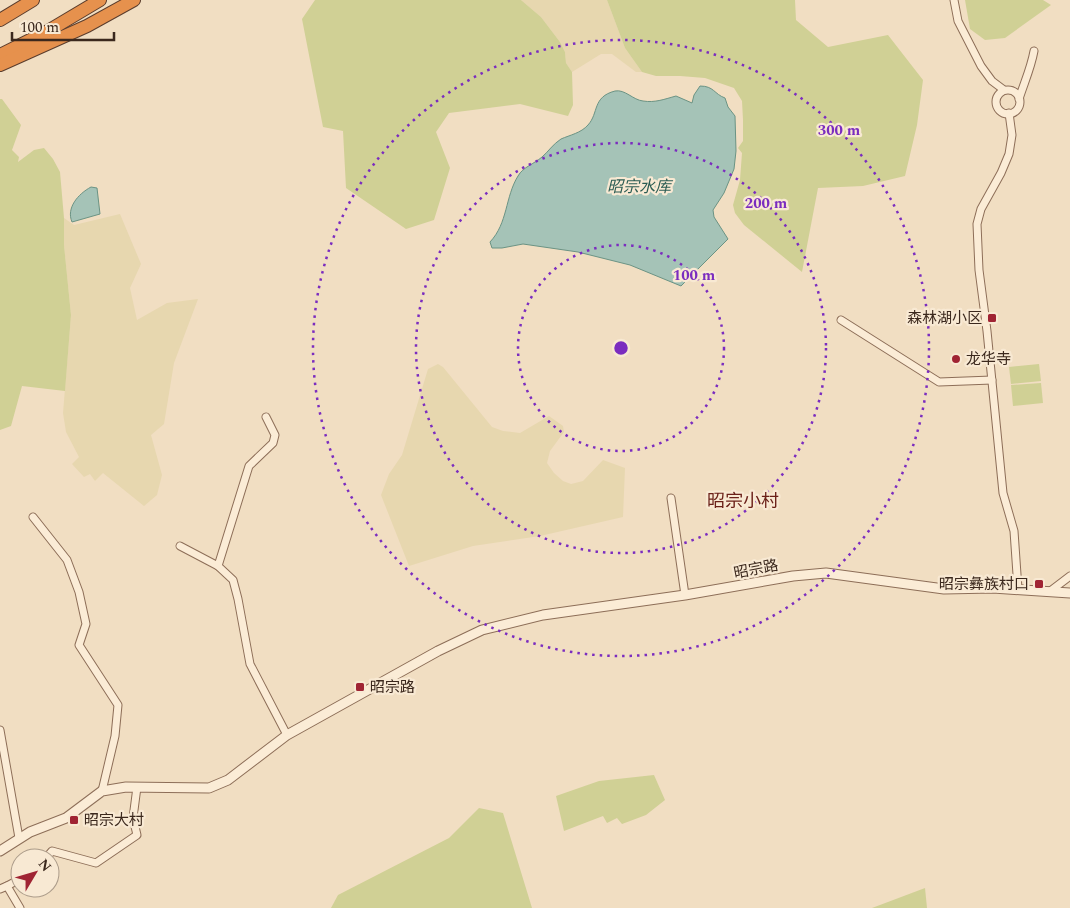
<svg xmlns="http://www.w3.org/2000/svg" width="1070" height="908" viewBox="0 0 1070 908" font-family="Spectral,'Noto Sans SC',serif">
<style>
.farmland{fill:#e7d7af}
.green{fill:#d0d095}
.water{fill:#a5c3b7;stroke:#6b9384}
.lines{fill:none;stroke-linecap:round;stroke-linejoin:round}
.minor-casing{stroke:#8d6e58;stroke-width:9}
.tertiary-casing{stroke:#8d6e58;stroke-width:11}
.motorway-casing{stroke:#5a3c2c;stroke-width:14}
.minor{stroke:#fbecd6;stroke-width:7}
.tertiary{stroke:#fbecd6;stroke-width:9}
.motorway{stroke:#e6914d;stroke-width:12}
.ring{fill:none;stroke:#7b2cbf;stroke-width:2.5;stroke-dasharray:2.5 5}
.poi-dot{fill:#a02433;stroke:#f8e9d3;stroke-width:2}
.labels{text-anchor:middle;stroke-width:4.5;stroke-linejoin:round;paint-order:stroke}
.poi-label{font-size:15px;fill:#3b281d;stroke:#f8e9d3;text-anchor:start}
.street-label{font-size:15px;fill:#3b281d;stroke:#f8e9d3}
.water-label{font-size:16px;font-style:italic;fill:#2b5c53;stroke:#f8e9d3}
.quarter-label{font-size:18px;fill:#6b2119;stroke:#f8e9d3}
.centre{fill:#7b2cbf;stroke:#f8e9d3;stroke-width:2.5}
.ring-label{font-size:15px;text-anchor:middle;font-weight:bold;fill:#7b2cbf;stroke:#f8e9d3;stroke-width:4.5;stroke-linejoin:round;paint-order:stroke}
</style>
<rect width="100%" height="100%" fill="#f1dec2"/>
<g class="farmland">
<path d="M521,0h86l18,48 17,24h-6l-24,-18h-11l-29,18 -6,-9 -1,-11 -5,-10 -19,-25z"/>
<path d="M120,214l21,50 -11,24 7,32 30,-17 31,-4 -24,64 -10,61 -13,11 11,40 -5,20 -13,11 -41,-33 -8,8 -5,-7 -6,3 -12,-13 7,-7 -13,-25 -3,-19 8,-98 -7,-70v-27l10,7z"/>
<path d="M438,364l5,3 49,60 11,4 17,2 29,-17 14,10 1,6 -14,19 -3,12 7,10 9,8 8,3 12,-3 20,-21 22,8 -2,49 -83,19 -67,10 -64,20 -28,-71 8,-21 13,-19 26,-86z"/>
</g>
<g class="green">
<path d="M315,0h206l20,17 19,25 5,10 1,11 6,9 1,33 -5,11 -48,-12 -71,9 -13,19 14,36 -16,52 -28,9 -60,-41 -3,-57 -20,-4 -21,-108z"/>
<path d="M607,0h188l1,20 32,27 60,-12 35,45 -6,45 -12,51 -42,10 -45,2 -16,84 -58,-47 -9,-12 -2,-8 7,-25 2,-27 -4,-5 5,-7v-21l-1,-19 -8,-13 -29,-10 -25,-2h-24l-14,-4 -17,-24z"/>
<path d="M965,0h78l8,5 -46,33 -20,2 -15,-11z"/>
<path d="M0,99h2l19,26 -9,25 7,7 -1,5 16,-12 10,-2 9,11 7,13 4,46v27l7,70 -6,76 -43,-5 -11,40 -11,4z"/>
<path d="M1039,364l2,17 -30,3 -2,-17z"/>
<path d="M1041,383l2,20 -30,3 -2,-21z"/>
<path d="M654,775l11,25 -19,15 -24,9 -5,-6 -10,5 -4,-7 -39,15 -8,-35 43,-15z"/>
<path d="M479,808l24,5 29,95h-201l7,-13 111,-57z"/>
<path d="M925,888l2,20h-55z"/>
</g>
<g class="water">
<path d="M700,86c14,0 14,8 25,12l3,9 7,9 1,35 -2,18 -10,24 -11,17 1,7 14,22 -47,47 -51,-21 -52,-13 -55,-8 -21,4h-10l-2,-6c18,-19 15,-45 28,-66 5,-9 16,-12 24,-19 6,-5 11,-13 19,-18 9,-4 20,-6 27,-14 11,-12 4,-28 27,-34 10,-2 18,9 28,10 12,2 22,-2 33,-5l16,7 2,-8z"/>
<path d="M91,187l6,1 3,26 -28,8c-6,-14 6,-28 19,-35z"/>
</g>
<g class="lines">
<defs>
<g id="minor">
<path d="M954,0l4,21 23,45 11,15 12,9"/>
<circle cx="1008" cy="102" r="12"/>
<path d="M1019,99c5,-16 12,-31 15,-48"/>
<path d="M1009,113l3,22 -3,19 -8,19 -20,36 -4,15 2,46 8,61 16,162 11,38 4,58"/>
<path d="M841,320l98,62 53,-2"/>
<path d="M266,417l9,18 -2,8 -24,23 -31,100 15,14 5,19 12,65 37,71"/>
<path d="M671,498l14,97"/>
<path d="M33,517l34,43 12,32 7,32 -7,21 39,60 -3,31 -13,55"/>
<path d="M180,546l38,20"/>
<path d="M1049,592l21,-16"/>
<path d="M0,730l19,108"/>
<path d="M46,858l6,-7 44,12 41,-28 -4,-17 4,-31"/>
<path d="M7,886l13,-7"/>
<path d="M0,889l7,-3 13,22"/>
</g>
<path id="tertiary" d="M0,851l30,-19 36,-14 36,-27 24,-4 83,1 19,-8 59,-45 151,-84 44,-21 61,-15 142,-20 108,-19 33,-3 118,16 49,-1 77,5"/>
<g id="motorway">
<path d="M0,20l33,-20"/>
<path d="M0,55l48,-24 52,-31"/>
<path d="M0,65l87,-39 47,-26"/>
</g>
</defs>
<use href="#minor" class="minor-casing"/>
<use href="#tertiary" class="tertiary-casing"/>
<use href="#motorway" class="motorway-casing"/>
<use href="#minor" class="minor"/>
<use href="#tertiary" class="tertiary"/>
<use href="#motorway" class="motorway"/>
</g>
<g class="ring">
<circle cx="621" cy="348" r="103"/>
<circle cx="621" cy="348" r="205"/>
<circle cx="621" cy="348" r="308"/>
</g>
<g class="poi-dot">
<rect x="987" y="313" width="10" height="10" rx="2.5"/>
<circle cx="956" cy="359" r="5"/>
<rect x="1034" y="579" width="10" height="10" rx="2.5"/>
<rect x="355" y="682" width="10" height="10" rx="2.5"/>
<rect x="69" y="815" width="10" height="10" rx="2.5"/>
</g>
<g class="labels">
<g class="poi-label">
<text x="982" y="323" text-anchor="end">森林湖小区</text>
<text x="966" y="364">龙华寺</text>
<text x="1029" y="589" text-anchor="end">昭宗彝族村口</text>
<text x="370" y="692">昭宗路</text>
<text x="84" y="825">昭宗大村</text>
</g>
<g class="street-label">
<text transform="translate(756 569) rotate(-11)" y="5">昭宗路</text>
</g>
<g class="water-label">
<text x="639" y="192">昭宗水库</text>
</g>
<g class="quarter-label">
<text x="743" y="507">昭宗小村</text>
</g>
</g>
<circle cx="621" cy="348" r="8" class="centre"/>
<g class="ring-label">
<text x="839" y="135">300 m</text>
<text x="766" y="208">200 m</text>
<text x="694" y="280">100 m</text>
</g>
<g transform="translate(35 873) rotate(52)"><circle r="24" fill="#f8e9d3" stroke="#ac9c8a"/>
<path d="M0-4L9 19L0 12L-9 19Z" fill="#a02433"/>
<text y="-8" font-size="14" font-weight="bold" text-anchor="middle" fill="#3b281d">N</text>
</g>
<path d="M12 32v8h102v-8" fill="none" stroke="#3b281d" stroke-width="2.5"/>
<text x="20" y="32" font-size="15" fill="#3b281d" stroke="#f8e9d3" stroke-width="4" paint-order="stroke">100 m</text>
</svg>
